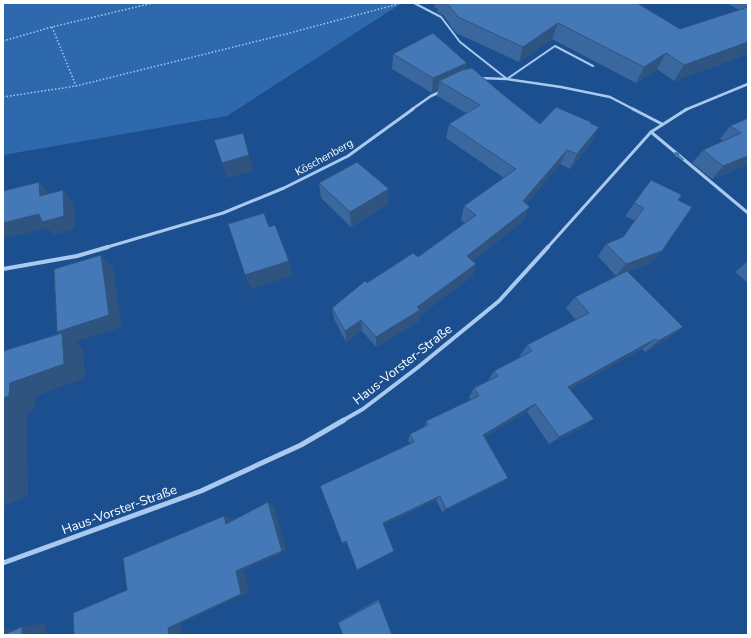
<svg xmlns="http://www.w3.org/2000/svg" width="751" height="638" viewBox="0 0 751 638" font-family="'Nunito Sans',sans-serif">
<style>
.green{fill:#2e69ad}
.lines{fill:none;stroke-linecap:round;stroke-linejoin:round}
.path{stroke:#a9c9ee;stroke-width:1.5;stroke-dasharray:1.5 2;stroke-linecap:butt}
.service{stroke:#a9c9ee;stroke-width:2}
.minor-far3{stroke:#a9c9ee;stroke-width:2.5}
.minor-far2{stroke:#a9c9ee;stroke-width:3}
.minor-far1{stroke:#a9c9ee;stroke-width:4}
.minor{stroke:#a9c9ee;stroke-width:5}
.wall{fill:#3a679d}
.shaded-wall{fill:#305480}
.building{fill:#4478b7;stroke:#305480}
.oneway{fill:#4674ac}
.labels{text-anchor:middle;stroke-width:3.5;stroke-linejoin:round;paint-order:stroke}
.far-street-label{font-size:11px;fill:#fff;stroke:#1b4f8f}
.street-label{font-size:13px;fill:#fff;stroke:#1b4f8f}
</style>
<rect width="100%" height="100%" fill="#1b4f8f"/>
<path class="green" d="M3,3h399l-175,113 -224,39z"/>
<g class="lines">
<g class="path">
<path d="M52,27l24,59"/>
<path d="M3,41l49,-14 101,-24"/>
<path d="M3,97l73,-11 210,-52 112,-30"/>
</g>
<path class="service" d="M414,3l27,14 19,25 47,37 48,-33 38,20"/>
<g class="minor-far3">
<path d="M478,78l29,1 54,8 49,10 25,13"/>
<path d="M411,110l20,-14 11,-5"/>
<path d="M685,110l63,-26"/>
</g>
<g class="minor-far2">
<path d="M633,109l29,15"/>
<path d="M651,132l97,81"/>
<path d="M104,248l119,-35 61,-25 64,-32 65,-47"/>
<path d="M547,248l104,-116 36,-23"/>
</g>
<g class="minor-far1">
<path d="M3,269l74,-13 31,-9"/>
<path d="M342,421l21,-12 54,-41 82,-67 49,-54"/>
</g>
<path class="minor" d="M3,563l198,-72 100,-46 43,-25"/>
</g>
<g class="wall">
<path d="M435,3h202l43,26 59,-19 -12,-7h21v51l-74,27 -17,-12 -21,14 -84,-44 -33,23 -63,-29 -13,-18 -6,-3 1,-3 -4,-2z"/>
<path d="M393,54l73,15 35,24 39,31 51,-2 -1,1 2,19 -22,27 -10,-5 -34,40 -2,16 -51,41 3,3 -4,12 -52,39 -1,6 -43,26 -14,-16 -16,11 -12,-23 -2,-11 35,-25 51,-26 47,-34 -4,-3 3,-14 40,-28 -58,-40 3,-14 17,-11 -29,-17 1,-6 -6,3 -40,-24z"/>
<path d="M748,118v48l-1,-1 -35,14 -20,-16 11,-13 20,-9 -3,-2 10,-13z"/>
<path d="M651,180l27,20 -16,51 -11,12 -24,9 56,55 -14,11 -24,14 -3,-3 -72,40 24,30 -11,8 -34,17 -22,-32 -42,25 23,41 -7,5 -59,29 -6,-12 -53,25 10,27 -35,17 -11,-26 -3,1 -2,-1 68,-99 -2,-3 2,-7 14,-6 2,-7 45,-21 -2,-3 5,-9 14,-7v-1l6,-9 27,-14 -1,-2 7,-10 49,-25 -10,-12 9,-11 45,-22 -4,1 -18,-20 8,-12 17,-7 12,-16 -10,-5z"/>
<path d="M319,183l69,21 -37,23 -30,-29z"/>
<path d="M748,261v22l-13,-11z"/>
<path d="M379,599l13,36 -54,-12 2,-2z"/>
</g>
<g class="shaded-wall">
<path d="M558,23l-6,16 -33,23 4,-15z"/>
<path d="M748,42v12l-74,27 10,-16z"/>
<path d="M666,53l-9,16 -21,14 8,-16z"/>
<path d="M467,63l-3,15 -25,3 -1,9 -6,3 1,-15z"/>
<path d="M599,127l-7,15 -22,27 7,-15z"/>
<path d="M243,133l11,38 -27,7 -5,-15z"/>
<path d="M567,150l-7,14 -43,51 6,-14z"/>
<path d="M748,156v8l-1,1 -35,14 11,-13z"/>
<path d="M39,182l12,13 -11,1z"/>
<path d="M389,189l-1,15 -37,23 -1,-15z"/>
<path d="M63,190l11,13 1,26 -21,6 -7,-7 -44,11v-16l36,-9z"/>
<path d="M530,207l-6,13 -61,49 4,-13z"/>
<path d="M662,251l-11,12 -35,13 10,-12z"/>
<path d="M101,255l12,13 9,59 -47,15 8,6 2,30 -49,18 -1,13 -8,3 1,84 -25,10v-108l7,-15 52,-48 -5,-3z"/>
<path d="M289,261l4,14 -42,14 -6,-14z"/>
<path d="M476,264l-4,12 -52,39 -1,6 -43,26v-10z"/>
<path d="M361,320l1,11 -16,11 -1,-11z"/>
<path d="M683,327l-14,11 -24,14 13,-11z"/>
<path d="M655,339l-13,10 -83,47 9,-9z"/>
<path d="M535,404l-8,8 -49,29 5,-6z"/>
<path d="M594,419l-11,8 -34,17 10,-7z"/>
<path d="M508,478l-7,5 -59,29 4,-3z"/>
<path d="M440,496l-4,4 -54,26 1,-3z"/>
<path d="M268,502l6,4 13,45 -43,19 5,22 -69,32 2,11h-13l-1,-7z"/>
<path d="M224,516l9,3 1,7 -8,-2z"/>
<path d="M346,541l2,2 -4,1 -2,-1z"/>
<path d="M46,623v12h-24v-8z"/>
<path d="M10,628l9,6 -16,1v-6z"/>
</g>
<g class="building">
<path d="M447,3h190l43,26 68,-22v35l-64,23 -18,-12 -22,14 -86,-44 -35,24 -65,-30z"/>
<path d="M433,33l34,30 -34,15 -40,-24z"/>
<path d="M472,68l29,25 39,31 16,-17 35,15 -1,1 9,4 -22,27 -10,-4 -44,51 7,6 -63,49 9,8 -59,43 3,3 -44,27 -15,-17 -16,11 -13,-23 33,-27 2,2 46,-30 5,4 58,-42 -12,-9 52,-37 -67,-45 31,-19 -41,-24 23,-11z"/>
<path d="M748,118v38l-25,10 -20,-16 38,-17 -11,-7z"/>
<path d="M243,133l6,22 -27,8 -8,-23z"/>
<path d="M357,162l32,27 -39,23 -31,-29z"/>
<path d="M651,180l31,15 -4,5 14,7 -30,44 -36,13 -20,-20 17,-7 21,-29 -10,-5z"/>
<path d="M39,182l1,14 23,-6 1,26 -22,6 -3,-8 -36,9v-32z"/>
<path d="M264,213l5,14 6,-2 14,36 -44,14 -17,-51z"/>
<path d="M101,255l8,60 -52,17 -3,-63z"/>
<path d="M627,271l56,56 -25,14 -3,-2 -87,48 26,32 -35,18 -24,-33 -52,31 25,43 -62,31 -6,-13 -57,27 11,28 -37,19 -11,-29 -4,2 -22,-57 94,-44 -4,-8 18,-9 -2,-4 53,-25 -5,-8 24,-12 -4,-5 38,-20 -5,-6 62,-32 -14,-16z"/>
<path d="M62,333l2,31 -54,19 -1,13 -6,2v-47z"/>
<path d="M268,502l14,49 -46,20 5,23 -73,34 1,7h-95l-1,-22 54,-23 -4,-32 101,-42 2,8z"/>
<path d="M379,601l13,34h-49l-5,-12z"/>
<path d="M22,627v8h-19z"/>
</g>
<defs><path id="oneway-solid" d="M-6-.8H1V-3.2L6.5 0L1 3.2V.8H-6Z"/></defs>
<use class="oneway" href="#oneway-solid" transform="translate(679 156) rotate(-139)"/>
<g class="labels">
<g class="far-street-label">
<text transform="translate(324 157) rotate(-29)" y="4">Köschenberg</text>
</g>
<g class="street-label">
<text transform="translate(402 364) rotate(-38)" y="5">Haus-Vorster-Straße</text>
<text transform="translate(119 509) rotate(-20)" y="5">Haus-Vorster-Straße</text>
</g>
</g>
<rect width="751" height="638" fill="none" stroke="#ffffff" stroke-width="8"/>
</svg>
